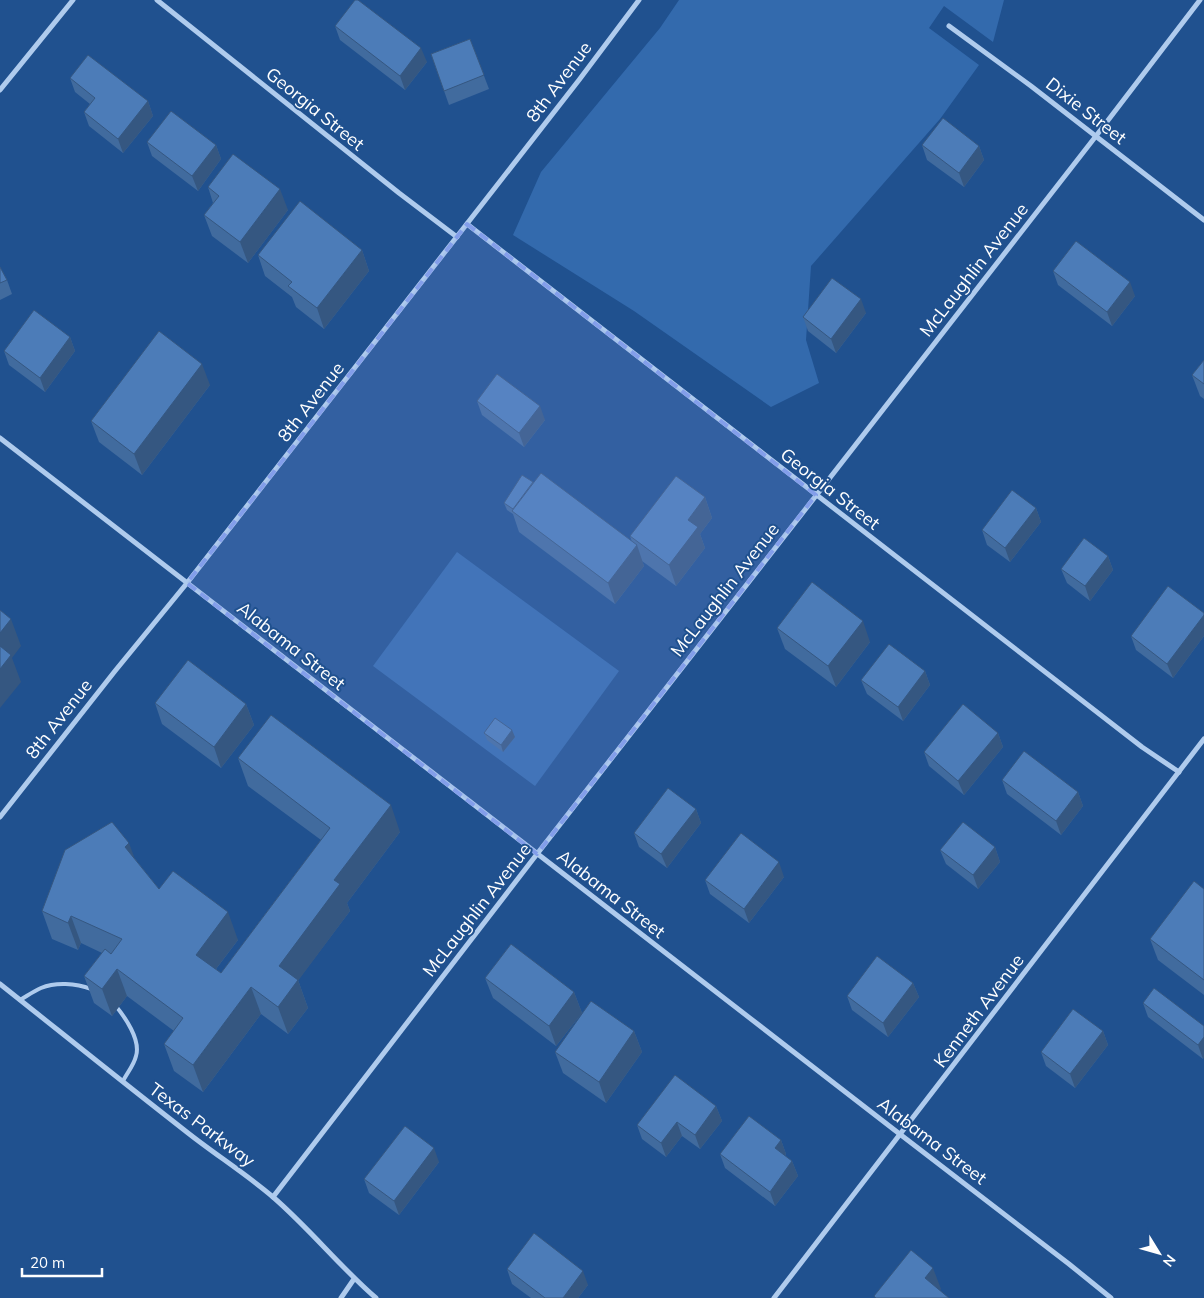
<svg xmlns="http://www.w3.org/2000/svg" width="1204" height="1298" viewBox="0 0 1204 1298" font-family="Mulish,sans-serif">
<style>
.green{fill:#336aad}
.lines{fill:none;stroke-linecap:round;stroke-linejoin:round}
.lane{stroke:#afcbed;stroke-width:4}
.street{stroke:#afcbed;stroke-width:5}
.wall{fill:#416b9e}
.shaded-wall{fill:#355781}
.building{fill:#4c7cb8;stroke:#355781}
.marked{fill:#839eea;fill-opacity:0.2;stroke:#839eea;stroke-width:4;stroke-dasharray:10 6;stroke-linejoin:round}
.labels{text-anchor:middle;stroke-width:4;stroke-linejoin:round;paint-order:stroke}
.street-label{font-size:18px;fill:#fff;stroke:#20518f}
</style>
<rect width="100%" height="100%" fill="#20518f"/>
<g class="green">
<path d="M679,0h325l-11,42 -49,-36 -15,22 50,37 -39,54 -129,147 -5,74 13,43 -48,24 -137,-96 -121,-76 28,-63 119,-144z"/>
<path d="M457,552l162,119 -84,115 -162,-120z"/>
</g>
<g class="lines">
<g class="lane">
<path d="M20,1000c7,-4 14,-9 21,-12 14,-6 35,-5 50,1"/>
<path d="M115,1005c10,12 26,35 21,51 -2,9 -9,17 -13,25"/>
</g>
<g class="street">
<path d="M157,0l242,193 58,44"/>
<path d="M949,26l82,60 173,134"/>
<path d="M0,90l73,-90"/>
<path d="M467,224l675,523 37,25"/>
<path d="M0,438l901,697 168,129 42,34"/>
<path d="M0,817l115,-146 72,-88 392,-503 60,-80"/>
<path d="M0,984c63,50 125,100 188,149 28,22 58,41 85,64 37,32 67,70 103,101"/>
<path d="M273,1197l264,-343 559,-718 104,-136"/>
<path d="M341,1298l13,-19"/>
<path d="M774,1298l430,-559"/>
</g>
</g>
<g class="wall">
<path d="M335,26l92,36 -22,28 -65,-50z"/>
<path d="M470,39l19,50 -40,16 -18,-51z"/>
<path d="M70,78l78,23 5,15 -30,37 -34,-27 -5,-14 6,-8 -15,-12z"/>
<path d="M147,142l69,3 5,14 -23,32 -46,-35z"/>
<path d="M922,145l57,1 5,14 -20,27 -37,-27z"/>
<path d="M208,187l80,23 -40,53 -36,-27 -8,-21 9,-12z"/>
<path d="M362,250l7,21 -45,58 -28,-22 -4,-10 -27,-21 -7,-21z"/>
<path d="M0,267l7,13 5,14 -12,6z"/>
<path d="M1053,271l82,25 -23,30 -54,-41z"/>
<path d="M866,313l-30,40 -28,-22 -5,-14z"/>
<path d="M70,337l5,14 -30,41 -36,-27 -5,-14z"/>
<path d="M1204,360v39l-4,-3 -8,-21z"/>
<path d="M210,385l-68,90 -43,-33 -8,-21z"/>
<path d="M477,401l68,19 -21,27 -42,-32z"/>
<path d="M533,482l99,60 -2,-6 75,-39 7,21 -12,16 5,14 -29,38 -34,-25 2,5 -29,38 -96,-72 -6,-18 -6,-4 -3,-7z"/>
<path d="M1036,508l5,14 -31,40 -23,-17 -5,-15z"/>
<path d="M1108,556l5,14 -23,31 -23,-18 -6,-14z"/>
<path d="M1204,613v23l-31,42 -37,-28 -5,-14z"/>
<path d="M777,628l93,14 -34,45 -51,-38z"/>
<path d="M925,671l5,14 -27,36 -36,-27 -6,-14z"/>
<path d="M155,703l91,1 8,21 -33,43 -59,-44z"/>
<path d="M484,733l31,4 -12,15 -16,-12z"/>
<path d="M998,733l5,14 -39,48 -35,-29 -5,-14z"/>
<path d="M238,758l162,74 -53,71 3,8 -52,69 10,28 -20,26 -27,-20 -58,78 -29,-21 -10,-27 10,-13 -47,-35 -15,20 -18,-13 -10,-27 18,-23 -21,-10 -3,7 -26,-11 -10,-28 93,-52 24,30 79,51 -22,29 5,4 100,-133 -73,-54z"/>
<path d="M1002,780l76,12 5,14 -22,29 -54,-41z"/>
<path d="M696,809l5,14 -34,45 -28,-21 -5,-14z"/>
<path d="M995,847l5,15 -22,27 -32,-25 -6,-14z"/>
<path d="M784,877l-35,46 -39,-29 -5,-14z"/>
<path d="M1204,889v106l-46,-35 -8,-21z"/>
<path d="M485,978l89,14 8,21 -26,33 -63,-48z"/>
<path d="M913,983l6,14 -31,40 -36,-27 -5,-14z"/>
<path d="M1143,1003l61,23 -1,33 -55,-42z"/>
<path d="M634,1031l8,21 -36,51 -43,-30 -8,-21z"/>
<path d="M1103,1031l5,14 -33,43 -29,-22 -5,-14z"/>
<path d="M716,1106l6,15 -22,28 -18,-13 -16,21 -24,-18 -5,-14z"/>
<path d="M781,1140l5,14 -1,2 7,5 6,15 -23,30 -50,-38 -5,-14z"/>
<path d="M439,1162l-40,53 -30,-22 -5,-14z"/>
<path d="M507,1269l81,16 -10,13h-47l-19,-14z"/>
</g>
<g class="shaded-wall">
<path d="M421,48l6,14 -22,28 -5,-14z"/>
<path d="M148,101l5,15 -30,37 -5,-14z"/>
<path d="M216,145l5,14 -23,32 -6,-15z"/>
<path d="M979,146l5,14 -20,27 -5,-14z"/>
<path d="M280,189l8,21 -40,53 -8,-21z"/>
<path d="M362,250l7,21 -45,58 -7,-21z"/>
<path d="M1130,282l5,14 -23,30 -5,-14z"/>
<path d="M861,299l5,14 -30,40 -5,-14z"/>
<path d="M70,337l5,14 -30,41 -5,-14z"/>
<path d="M202,364l8,21 -68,90 -8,-21z"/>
<path d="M540,406l5,14 -21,27 -5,-14z"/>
<path d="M705,497l7,21 -12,16 5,14 -29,38 -7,-21 19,-45z"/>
<path d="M1036,508l5,14 -31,40 -5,-14z"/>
<path d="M637,545l7,21 -29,38 -7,-21z"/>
<path d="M1108,556l5,14 -23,31 -5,-15z"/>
<path d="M1204,615v21l-31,42 -6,-14z"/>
<path d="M11,619l10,27 -9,12 9,24 -21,26v-75z"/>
<path d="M863,621l7,21 -34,45 -8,-21z"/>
<path d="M925,671l5,14 -27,36 -5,-14z"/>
<path d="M246,704l8,21 -33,43 -7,-21z"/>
<path d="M512,730l3,7 -12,15 -2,-7z"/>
<path d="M998,733l5,14 -39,48 -6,-14z"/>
<path d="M1078,792l5,14 -22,29 -5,-14z"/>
<path d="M391,805l9,27 -53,71 3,8 -61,82 -10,-27 55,-86z"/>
<path d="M696,809l5,14 -34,45 -6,-14z"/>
<path d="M129,843l10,27 -14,-23z"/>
<path d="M995,847l5,15 -22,27 -5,-14z"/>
<path d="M779,862l5,15 -35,46 -5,-14z"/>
<path d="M228,912l10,28 -32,42 -10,-27z"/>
<path d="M71,916l10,27 -3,7 -10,-27z"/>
<path d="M117,969l10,27 -15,20 -10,-27z"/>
<path d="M298,980l10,28 -20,26 -10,-27z"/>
<path d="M913,983l6,14 -31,40 -5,-14z"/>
<path d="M251,987l10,27 -58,78 -10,-27z"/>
<path d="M574,992l8,21 -26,33 -7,-20z"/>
<path d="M634,1031l8,21 -36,51 -7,-21z"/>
<path d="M1103,1031l5,14 -33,43 -5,-14z"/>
<path d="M1204,1037v21l-1,1 -5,-14z"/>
<path d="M716,1106l6,15 -22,28 -5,-14z"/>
<path d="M677,1122l5,14 -16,21 -5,-14z"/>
<path d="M781,1140l5,14 -6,8 -5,-14z"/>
<path d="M434,1148l5,14 -40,53 -5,-14z"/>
<path d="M792,1161l6,15 -23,30 -5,-14z"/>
<path d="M933,1268l8,21 -7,9 -9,-20z"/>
<path d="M583,1271l5,14 -10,13h-15z"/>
</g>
<g class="building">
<path d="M355,0h3l63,48 -21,28 -65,-50z"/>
<path d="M470,39l14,36 -40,16 -13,-37z"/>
<path d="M88,55l60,46 -30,38 -34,-27 11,-14 -25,-20z"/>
<path d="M171,111l45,34 -24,31 -45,-34z"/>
<path d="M943,118l36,28 -20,27 -37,-28z"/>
<path d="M233,154l47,35 -40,53 -36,-27 15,-19 -11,-9z"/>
<path d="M300,201l62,49 -45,58 -29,-22 4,-4 -34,-27z"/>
<path d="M1076,241l54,41 -23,30 -54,-41z"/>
<path d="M0,267l7,13 -7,3z"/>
<path d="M832,278l29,21 -30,40 -28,-22z"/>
<path d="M34,310l36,27 -30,41 -36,-27z"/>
<path d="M159,331l43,33 -68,90 -43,-33z"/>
<path d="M1204,360v24l-12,-9z"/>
<path d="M497,374l43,32 -21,27 -42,-32z"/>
<path d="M541,473l96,72 -29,38 -96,-72z"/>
<path d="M522,475l11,7 -20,27 -9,-6z"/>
<path d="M676,476l29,21 -17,23 10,7 -29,38 -39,-29z"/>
<path d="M1012,490l24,18 -31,40 -23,-18z"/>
<path d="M1084,538l24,18 -23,30 -24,-17z"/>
<path d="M812,582l51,39 -35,45 -51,-38z"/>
<path d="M1168,586l36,27v2l-37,49 -36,-28z"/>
<path d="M0,610l11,9 -11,14z"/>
<path d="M889,644l36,27 -27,36 -37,-27z"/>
<path d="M0,646l11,9 -11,14z"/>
<path d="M188,660l58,44 -32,43 -59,-44z"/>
<path d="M963,704l35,29 -40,48 -34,-29z"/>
<path d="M271,715l120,90 -57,75 6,4 -61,82 19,14 -20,27 -27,-20 -58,78 -29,-21 19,-26 -66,-49 -15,20 -18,-13 21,-27 6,5 11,-15 -51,-23 -3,7 -26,-12 23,-61 47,-28 17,21 -4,4 34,42 14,-18 55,41 -32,43 25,18 109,-145 -92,-70z"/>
<path d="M495,718l17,12 -11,15 -17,-12z"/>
<path d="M1024,751l54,41 -22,29 -54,-41z"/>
<path d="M668,788l28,21 -35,45 -27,-21z"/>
<path d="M963,822l32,25 -22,28 -33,-25z"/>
<path d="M741,833l38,29 -35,47 -39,-29z"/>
<path d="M1194,881l10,8v91l-54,-41z"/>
<path d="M511,944l63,48 -25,34 -64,-48z"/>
<path d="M877,956l36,27 -30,40 -36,-27z"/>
<path d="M1154,988l50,38v11l-6,8 -55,-42z"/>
<path d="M591,1001l43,30 -35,51 -44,-30z"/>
<path d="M1073,1009l30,22 -33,43 -29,-22z"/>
<path d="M675,1075l41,31 -21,29 -18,-13 -16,21 -24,-18z"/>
<path d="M749,1116l32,24 -6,8 17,13 -22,31 -50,-38z"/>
<path d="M405,1126l29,22 -40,53 -30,-22z"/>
<path d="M534,1233l49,38 -20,27h-18l-38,-29z"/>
<path d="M911,1250l22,18 -8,10 24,20h-73l-2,-2z"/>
</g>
<path class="marked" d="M467,224l349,271 -279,359 -350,-271z"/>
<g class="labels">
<g class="street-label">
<text transform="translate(559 82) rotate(-53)" y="6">8th Avenue</text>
<text transform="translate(315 109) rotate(39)" y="6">Georgia Street</text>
<text transform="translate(1086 111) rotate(38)" y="6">Dixie Street</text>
<text transform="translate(974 270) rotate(-52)" y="6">McLaughlin Avenue</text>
<text transform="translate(311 402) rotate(-52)" y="6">8th Avenue</text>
<text transform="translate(830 489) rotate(38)" y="6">Georgia Street</text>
<text transform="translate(725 590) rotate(-52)" y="6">McLaughlin Avenue</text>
<text transform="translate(291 646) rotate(38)" y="6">Alabama Street</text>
<text transform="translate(59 719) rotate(-52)" y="6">8th Avenue</text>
<text transform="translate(611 894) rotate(38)" y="6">Alabama Street</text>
<text transform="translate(477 910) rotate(-52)" y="6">McLaughlin Avenue</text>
<text transform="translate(979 1011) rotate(-53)" y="6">Kenneth Avenue</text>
<text transform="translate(202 1125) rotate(37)" y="6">Texas Parkway</text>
<text transform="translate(932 1141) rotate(37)" y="6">Alabama Street</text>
</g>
</g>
<g transform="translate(1159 1253) rotate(127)" stroke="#20518f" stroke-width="4" paint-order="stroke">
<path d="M0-4L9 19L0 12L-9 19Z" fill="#ffffff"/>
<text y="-8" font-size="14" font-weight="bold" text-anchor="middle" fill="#ffffff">N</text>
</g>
<path d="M22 1268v8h80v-8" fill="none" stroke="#ffffff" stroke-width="2.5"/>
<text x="30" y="1268" font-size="15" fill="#ffffff" stroke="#20518f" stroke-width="4" paint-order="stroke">20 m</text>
</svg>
